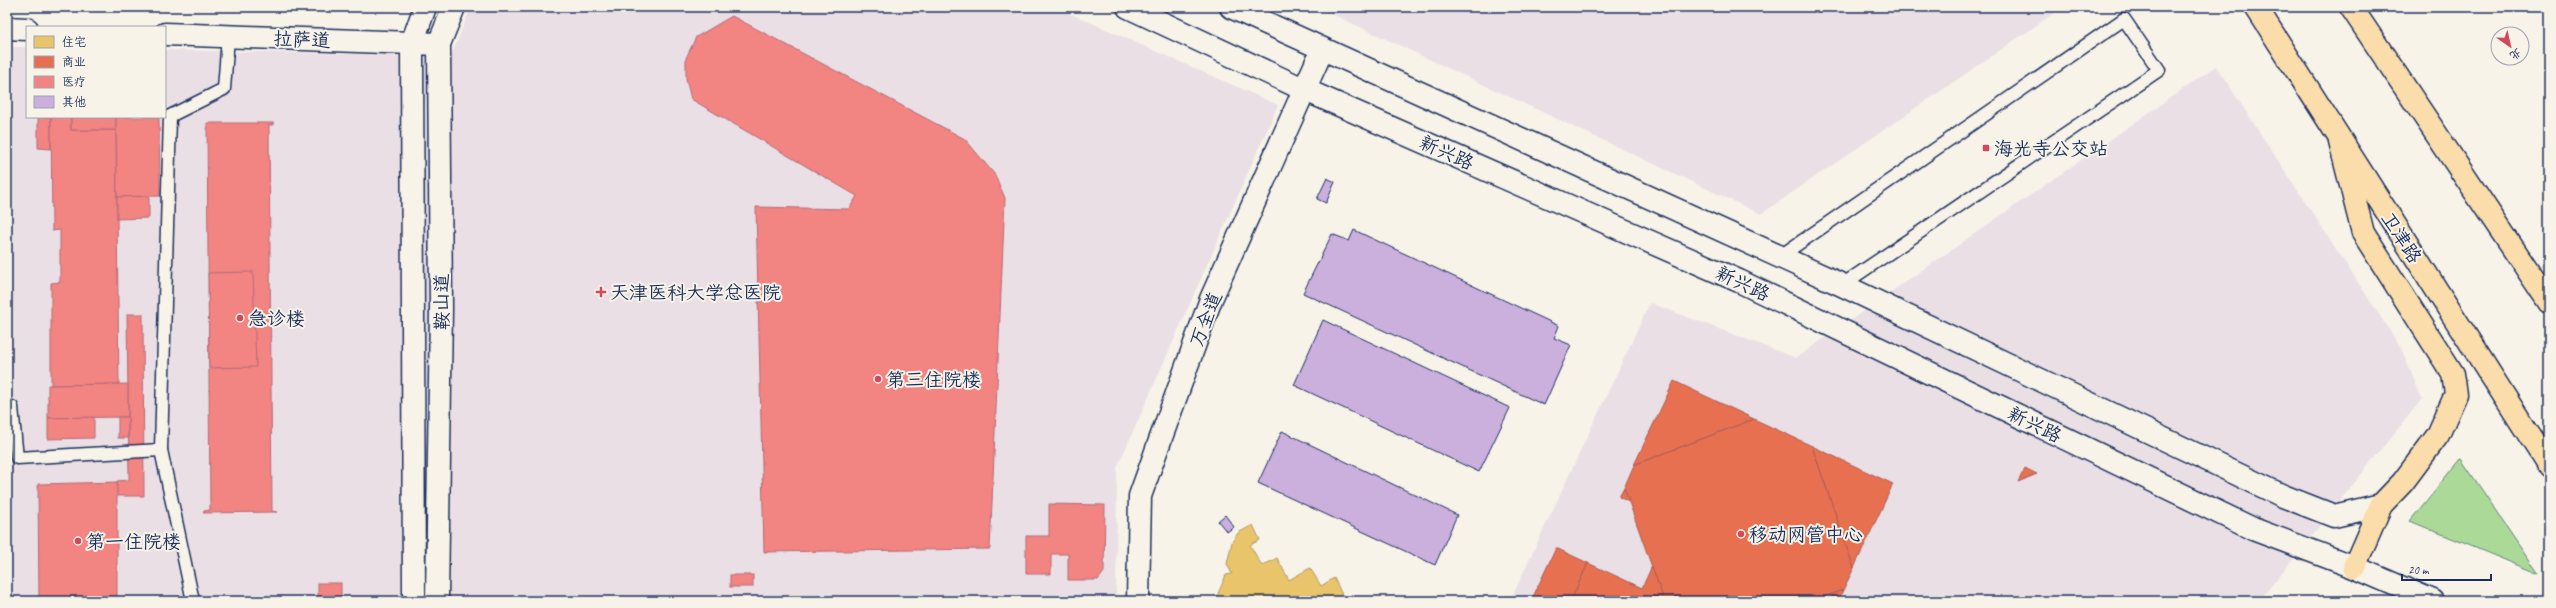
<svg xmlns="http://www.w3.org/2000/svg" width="2556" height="608" viewBox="0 0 2556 608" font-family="Caveat,'LXGW WenKai TC',sans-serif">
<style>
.built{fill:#eadfe5}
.green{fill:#abd998;stroke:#63847b}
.homes{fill:#e9c46a;stroke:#ab9766}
.shops{fill:#e76f51;stroke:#aa5c55}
.health{fill:#f28482;stroke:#b26a77}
.building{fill:#cbb0de;stroke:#1b2f5e}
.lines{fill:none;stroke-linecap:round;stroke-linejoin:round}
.service-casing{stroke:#1b2f5e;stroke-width:15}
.tertiary-casing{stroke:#1b2f5e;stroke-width:25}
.secondary-casing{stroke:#1b2f5e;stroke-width:25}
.primary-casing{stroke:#1b2f5e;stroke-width:25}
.trunk-casing{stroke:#1b2f5e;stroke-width:25}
.service{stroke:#f7f3e8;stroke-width:12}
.tertiary{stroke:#f7f3e8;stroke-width:22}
.secondary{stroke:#f7f3e8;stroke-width:22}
.primary{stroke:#fbddab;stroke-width:22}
.trunk{stroke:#fbddab;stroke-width:22}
.poi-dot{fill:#d1495b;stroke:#f7f3e8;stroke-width:1.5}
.labels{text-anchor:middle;stroke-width:4;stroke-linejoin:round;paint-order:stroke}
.street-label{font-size:19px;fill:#1b2f5e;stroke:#f7f3e8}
.poi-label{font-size:19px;fill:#1b2f5e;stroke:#f7f3e8;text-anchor:start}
</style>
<rect width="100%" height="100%" fill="#f7f3e8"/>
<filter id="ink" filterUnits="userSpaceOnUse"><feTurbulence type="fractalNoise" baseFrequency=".025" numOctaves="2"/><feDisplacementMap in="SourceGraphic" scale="8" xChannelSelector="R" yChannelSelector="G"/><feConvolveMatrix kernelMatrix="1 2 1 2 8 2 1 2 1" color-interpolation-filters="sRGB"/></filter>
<g filter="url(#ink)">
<g class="built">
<path d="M471,7h584l223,98 -161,363 -1,133h-1109v-554h20v70h138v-67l286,6z"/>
<path d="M1317,7h746l-302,207z"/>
<path d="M2216,66l185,282 21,51 -163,202h-749l140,-298 146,55z"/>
</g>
<path class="green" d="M2460,459h1l78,115 -129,-53z"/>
<path class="homes" d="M1253,525l7,15 -10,5 12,21 15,-8 12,22 21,-12 11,18 13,-8 11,23h-130l11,-26 6,-1 -5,-10 5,-22 6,-9z"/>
<g class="shops">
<path d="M1674,381l80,38 -120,46z"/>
<path d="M1754,419l58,27 42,122 -11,22 -30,11h-149l-40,-113 10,-23z"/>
<path d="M1812,446l81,38 -39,84z"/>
<path d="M2025,468l12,6 -19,8z"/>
<path d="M1624,488l5,14 -10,-5z"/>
<path d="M1556,548l32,15 -17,38h-40z"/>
<path d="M1588,563l54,25 10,-22 12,35h-93z"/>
<path d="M1843,590l-4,10 -10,-5z"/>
</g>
<g class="health">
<path d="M732,16l233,123 30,36 10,23 -15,351 -226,3 -8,-345 93,2 8,-13 -166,-97 -5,-20v-21l10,-21z"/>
<path d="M38,117h13v32l-13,-1z"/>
<path d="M51,117h20v13h45l3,254 -68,1v-102l9,-1v-52l-8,1z"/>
<rect x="71" y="117" width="45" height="13"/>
<path d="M116,117h43l1,79 -43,1z"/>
<path d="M207,123h67v2h-5l3,386 5,1 -74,1 1,-2 6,-1z"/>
<path d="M149,196v22l-32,1v-22z"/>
<path d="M253,272l3,95 -47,1 -1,-95z"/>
<path d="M127,314h16l1,182h-28l1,-15 12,-1z"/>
<path d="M128,384v33l-80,1v-33z"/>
<path d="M94,417v21l-46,1v-21z"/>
<rect x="118" y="417" width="10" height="21"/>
<path d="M117,482v119h-78l-1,-117z"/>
<path d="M1049,504l56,1 -1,67 -6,8h-30v-26h-17v20h-25v-38h23z"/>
<rect x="730" y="575" width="23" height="12"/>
<rect x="318" y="583" width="23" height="18"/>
</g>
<g class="building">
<path d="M1327,178l8,4 -9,21 -9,-4z"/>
<path d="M1354,230l205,96 -5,12 17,7 -27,60 -241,-112 29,-59 17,7z"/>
<path d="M1323,320l187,88 -31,64 -185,-87z"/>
<path d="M1282,431l175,84 -22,50 -177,-82z"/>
<path d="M1225,515l9,12 -7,5 -9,-11z"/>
</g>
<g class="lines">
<defs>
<g id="service">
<path d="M1779,257l345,-238 35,51 -317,215"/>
<path d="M7,407h5l5,51 144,-8"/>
<path d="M193,601l-32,-151 9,-334 54,-27 4,-52"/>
</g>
<g id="tertiary">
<path d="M7,28l20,1"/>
<path d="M165,34l274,10"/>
<path d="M1138,601l2,-105 71,-197 111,-249"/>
</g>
<g id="secondary">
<path d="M1128,7l175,82 436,192 514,248 101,38 79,34"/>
<path d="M1231,7l611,278 441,211 51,20 47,-11"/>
<path d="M414,601l-2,-558 13,-36"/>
<path d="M437,601l4,-293 -2,-264 15,-37"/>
</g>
<path id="primary" d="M2340,142l23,91 90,141 3,20 -18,41 -35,47 -22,23 -27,62"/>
<g id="trunk">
<path d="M2256,7l293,459"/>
<path d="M2351,7l198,295"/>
</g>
</defs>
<use href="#service" class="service-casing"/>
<use href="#tertiary" class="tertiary-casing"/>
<use href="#secondary" class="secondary-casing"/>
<use href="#primary" class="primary-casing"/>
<use href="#trunk" class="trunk-casing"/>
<use href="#service" class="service"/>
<use href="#tertiary" class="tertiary"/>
<use href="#secondary" class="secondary"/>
<use href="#primary" class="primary"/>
<use href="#trunk" class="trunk"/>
</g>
</g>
<g class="poi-dot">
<rect x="1982" y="144" width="8" height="8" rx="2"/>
<path d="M599 286h4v4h4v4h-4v4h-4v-4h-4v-4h4z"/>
<circle cx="240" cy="318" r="4"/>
<circle cx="878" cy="379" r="4"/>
<circle cx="1741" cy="534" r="4"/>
<circle cx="78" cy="541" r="4"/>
</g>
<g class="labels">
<g class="street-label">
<text transform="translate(302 39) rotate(2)" y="7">拉萨道</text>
<text transform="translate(1447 152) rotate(24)" y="7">新兴路</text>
<text transform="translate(2402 237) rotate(57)" y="7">卫津路</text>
<text transform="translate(1743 283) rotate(25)" y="7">新兴路</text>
<text transform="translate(441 302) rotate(-90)" y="7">鞍山道</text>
<text transform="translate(1205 319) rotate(-69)" y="7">万全道</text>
<text transform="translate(2035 424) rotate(26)" y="7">新兴路</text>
</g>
<g class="poi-label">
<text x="1994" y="155">海光寺公交站</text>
<text x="610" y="299">天津医科大学总医院</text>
<text x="248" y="325">急诊楼</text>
<text x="886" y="386">第三住院楼</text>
<text x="1749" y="541">移动网管中心</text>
<text x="86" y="548">第一住院楼</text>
</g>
</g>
<rect width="2556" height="608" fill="none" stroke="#f7f3e8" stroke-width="24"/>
<rect x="12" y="12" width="2532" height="584" fill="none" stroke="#1b2f5e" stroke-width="1.5" filter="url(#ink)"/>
<rect x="26" y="26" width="140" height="92" fill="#f7f3e8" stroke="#9fa5b1"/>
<rect x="34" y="36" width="20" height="12" fill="#e9c46a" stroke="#9fa5b1"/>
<text x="62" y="46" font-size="12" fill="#1b2f5e">住宅</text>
<rect x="34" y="56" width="20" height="12" fill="#e76f51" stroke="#9fa5b1"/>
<text x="62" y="66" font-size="12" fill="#1b2f5e">商业</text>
<rect x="34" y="76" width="20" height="12" fill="#f28482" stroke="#9fa5b1"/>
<text x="62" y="86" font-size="12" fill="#1b2f5e">医疗</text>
<rect x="34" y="96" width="20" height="12" fill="#cbb0de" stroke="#9fa5b1"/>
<text x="62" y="106" font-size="12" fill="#1b2f5e">其他</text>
<g transform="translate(2510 46) rotate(146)"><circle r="19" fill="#f7f3e8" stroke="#9fa5b1"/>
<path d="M0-3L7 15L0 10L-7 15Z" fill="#d1495b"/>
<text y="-6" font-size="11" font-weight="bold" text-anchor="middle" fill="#1b2f5e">北</text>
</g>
<path d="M2402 574v6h89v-6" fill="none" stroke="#1b2f5e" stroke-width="2"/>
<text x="2408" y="574" font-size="12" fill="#1b2f5e" stroke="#f7f3e8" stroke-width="3" paint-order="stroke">20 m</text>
</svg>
